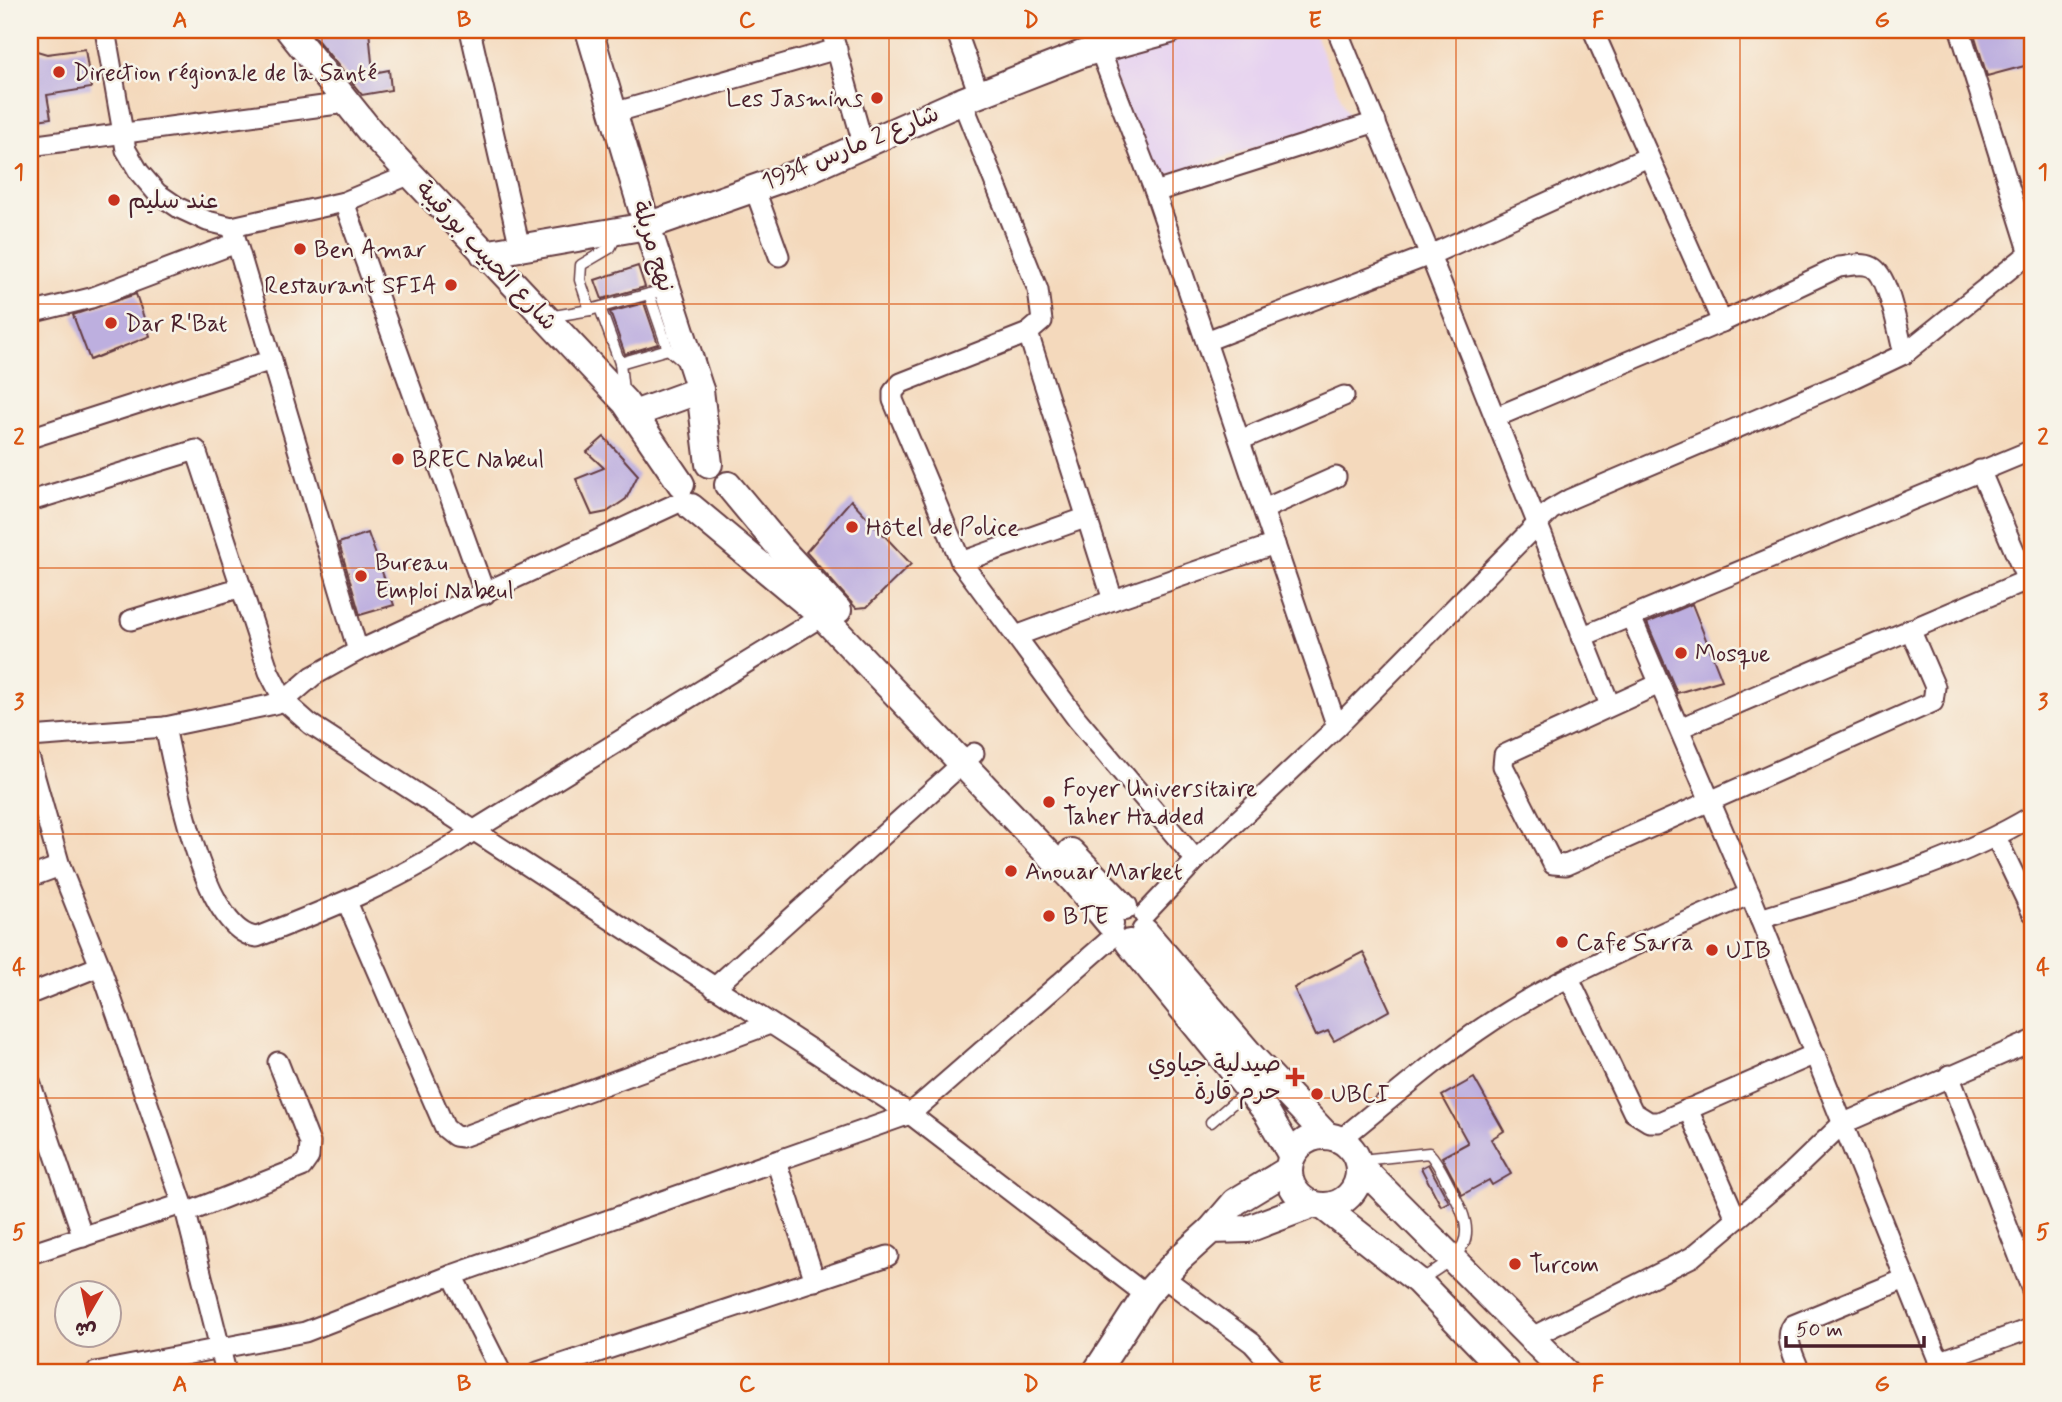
<svg xmlns="http://www.w3.org/2000/svg" width="2062" height="1402" viewBox="0 0 2062 1402" font-family="Mynerve,'Playpen Sans Arabic',sans-serif">
<style>
.built{fill:#e6d2f0}
.building{fill:#bdafdf}
.lines{fill:none;stroke-linecap:round;stroke-linejoin:round}
.lane-casing{stroke:#643b41;stroke-width:13}
.street-casing{stroke:#643b41;stroke-width:23}
.secondary-casing{stroke:#643b41;stroke-width:30}
.lane{stroke:#fff;stroke-width:10}
.street{stroke:#fff;stroke-width:19}
.secondary{stroke:#fff;stroke-width:26}
.grid{fill:none;stroke:#d8530f;stroke-width:2;stroke-opacity:0.55}
.poi-dot{fill:#c8321e;stroke:#f7f3e8;stroke-width:2.5}
.labels{text-anchor:middle;stroke-width:5;stroke-linejoin:round;paint-order:stroke}
.poi-label{font-size:24px;fill:#4a1f2b;stroke:#f7f3e8;text-anchor:start}
.street-label{font-size:24px;fill:#4a1f2b;stroke:#f7f3e8}
.neatline{fill:none;stroke:#d8530f;stroke-width:2.5}
.grid-label{font-size:23px;text-anchor:middle;font-weight:bold;fill:#d8530f}
</style>
<rect width="100%" height="100%" fill="#f7f3e8"/>
<filter id="ink" filterUnits="userSpaceOnUse"><feTurbulence type="fractalNoise" baseFrequency=".0143" numOctaves="2"/><feDisplacementMap in="SourceGraphic" scale="14" xChannelSelector="R" yChannelSelector="G"/><feConvolveMatrix kernelMatrix="1 2 1 2 8 2 1 2 1" color-interpolation-filters="sRGB"/></filter>
<filter id="wash" filterUnits="userSpaceOnUse"><feTurbulence type="fractalNoise" baseFrequency=".00686" numOctaves="4" result="noise"/><feDisplacementMap in="SourceGraphic" scale="28" xChannelSelector="R" yChannelSelector="G"/><feGaussianBlur stdDeviation="1.57" result="paint"/><feColorMatrix in="noise" values="0 0 0 0 0 0 0 0 0 0 0 0 0 0 0 0 0 1.4 0 .05"/><feComposite in="paint" operator="in"/></filter>
<g filter="url(#wash)">
<rect width="100%" height="100%" fill="#f4d9bc"/>
<path class="built" d="M1216,30h97l36,88 -203,64 -50,-124z"/>
<g id="blocks">
<g class="building">
<path d="M309,30h60l4,43 16,-3 2,20 -29,5z"/>
<path d="M1973,30h59v34l-45,12z"/>
<path d="M30,49l17,5 38,-5 6,39 -44,7 4,23 -21,3z"/>
<path d="M638,266l7,21 -43,12 -7,-19z"/>
<path d="M136,294l14,42 -60,24 -17,-45z"/>
<path d="M644,303l14,41 -33,10 -15,-42z"/>
<path d="M604,437l34,38 -12,24 -19,13 -15,3 -16,-36 28,-11 -17,-16z"/>
<path d="M851,500l60,64 -44,43 -11,1 -50,-56z"/>
<path d="M368,533l26,72 -34,10 -21,-72z"/>
<path d="M1692,604l30,76 -45,13 -30,-70z"/>
<path d="M1363,952l27,58 -56,31 -6,-10 -12,5 -22,-48z"/>
<path d="M1474,1078l30,53 -13,8 20,35 -19,11 -3,-5 -27,15 -20,-38 26,-14 -26,-47z"/>
<path d="M1428,1164l21,38 -8,4 -20,-38z"/>
</g>
</g>
</g>
<g filter="url(#ink)">
<use href="#blocks" fill-opacity="0" stroke="#643b41" stroke-width="2"/>
<g class="lines">
<defs>
<g id="lane">
<path d="M666,289l-17,5 19,55 15,13"/>
<path d="M600,308l20,55 3,28"/>
<path d="M590,310l-10,-30 1,-15 29,-17 8,-15"/>
<path d="M548,317l42,-7 59,-16"/>
<path d="M620,363l48,-14"/>
<path d="M1211,1122l37,-32"/>
<path d="M1361,1160l68,-7c10,10 16,26 23,38 29,52 11,62 -33,90"/>
</g>
<g id="street">
<path d="M105,30l21,120 13,22 18,21 22,15 28,13 25,6 112,-25 67,-28"/>
<path d="M470,30l50,218"/>
<path d="M831,30l33,117"/>
<path d="M956,30l23,64"/>
<path d="M1092,30l63,162 182,535"/>
<path d="M1337,30l93,225 180,450"/>
<path d="M1593,30l129,292"/>
<path d="M1960,30l72,230"/>
<path d="M962,101l76,189 4,31 -14,12 85,267 -97,36"/>
<path d="M613,113l224,-64"/>
<path d="M30,146l315,-43"/>
<path d="M754,187l25,69"/>
<path d="M1155,192l221,-70"/>
<path d="M344,202l141,392"/>
<path d="M232,227l126,424"/>
<path d="M30,313l61,-15 145,-55"/>
<path d="M1028,333l-127,50 -8,9v8l68,162 116,157 119,141"/>
<path d="M1206,341l224,-86 218,-98"/>
<path d="M1496,417l226,-95 117,-55c11,-1 23,-5 33,0 18,9 26,67 32,87"/>
<path d="M30,438l242,-78"/>
<path d="M1240,440l104,-44"/>
<path d="M1980,470l52,122"/>
<path d="M30,498l4,2 162,-50 73,222 15,29 26,23 600,390 236,181"/>
<path d="M1264,509l72,-32"/>
<path d="M961,562l124,-44"/>
<path d="M1113,600l162,-56"/>
<path d="M1631,617l119,277 193,478"/>
<path d="M131,620l111,-33"/>
<path d="M1581,637l451,-187"/>
<path d="M1659,684l-155,71 -1,11 50,98 13,1 367,-163 2,-15 -25,-58"/>
<path d="M165,727c10,44 38,206 92,210 75,-29 150,-59 216,-106l359,-221"/>
<path d="M1680,728l347,-148"/>
<path d="M30,737l135,-10 105,-22 14,-4 29,-25 45,-25 326,-151"/>
<path d="M30,760l30,106 40,100 86,247 40,159"/>
<path d="M1996,837l36,75"/>
<path d="M30,877l30,-11"/>
<path d="M347,902l98,226 10,8 7,1 308,-113"/>
<path d="M1144,915l52,-55 141,-133 214,-217 19,-11 277,-118 57,-27 128,-103"/>
<path d="M1760,919c93,-29 189,-53 272,-103"/>
<path d="M1569,978l64,134 16,10h10l156,-68"/>
<path d="M714,988l260,-235"/>
<path d="M30,994l70,-28"/>
<path d="M1949,1075l83,215"/>
<path d="M30,1082l53,155"/>
<path d="M1688,1109l48,109"/>
<path d="M1340,1140c56,-45 109,-93 170,-130 76,-46 159,-80 240,-116"/>
<path d="M776,1161l39,120"/>
<path d="M186,1213l116,-46 7,-10 1,-14 -32,-81"/>
<path d="M30,1254l152,-50"/>
<path d="M452,1275l49,97"/>
<path d="M1163,1277l89,66 26,29"/>
<path d="M1530,1338l162,-81 96,-81 54,-52 190,-83"/>
<path d="M1938,1362l94,-34"/>
<path d="M96,1372l209,-40 147,-57 458,-161 204,-178"/>
<path d="M538,1372l350,-116"/>
<path d="M1800,1372c-5,-14 -17,-34 -7,-47l112,-46"/>
</g>
<g id="secondary">
<path d="M289,30l81,101 255,271 56,82"/>
<path d="M589,30l58,196 53,164 9,74"/>
<path d="M484,254l163,-28 160,-56 155,-69 120,-47 88,-24"/>
<path d="M634,414l66,-24"/>
<path d="M728,485l54,65 56,60"/>
<path d="M691,507l131,109 252,265 36,43"/>
<path d="M1071,852l53,55"/>
<path d="M1145,932l108,126 74,78"/>
<path d="M1129,943l137,168 26,45"/>
<circle cx="1324" cy="1171" r="35"/>
<path d="M1359,1165l206,207"/>
<path d="M1324,1207l94,74 88,91"/>
<path d="M1211,1230l37,-1 63,-24"/>
<path d="M1096,1372l50,-77 34,-37 31,-28 24,-28 53,-32"/>
</g>
</defs>
<use href="#lane" class="lane-casing"/>
<use href="#street" class="street-casing"/>
<use href="#secondary" class="secondary-casing"/>
<use href="#lane" class="lane"/>
<use href="#street" class="street"/>
<use href="#secondary" class="secondary"/>
</g>
</g>
<path class="grid" d="M322,30v1342M606,30v1342M889,30v1342M1173,30v1342M1456,30v1342M1740,30v1342M30,304h2002M30,568h2002M30,834h2002M30,1098h2002"/>
<g class="poi-dot">
<circle cx="59" cy="72" r="7"/>
<circle cx="877" cy="98" r="7"/>
<circle cx="114" cy="200" r="7"/>
<circle cx="300" cy="249" r="7"/>
<circle cx="451" cy="285" r="7"/>
<circle cx="111" cy="323" r="7"/>
<circle cx="398" cy="459" r="7"/>
<circle cx="852" cy="527" r="7"/>
<circle cx="361" cy="576" r="7"/>
<circle cx="1681" cy="653" r="7"/>
<circle cx="1049" cy="802" r="7"/>
<circle cx="1011" cy="871" r="7"/>
<circle cx="1049" cy="916" r="7"/>
<circle cx="1562" cy="942" r="7"/>
<circle cx="1712" cy="950" r="7"/>
<path d="M1291.5 1066.5h7v7h7v7h-7v7h-7v-7h-7v-7h7z"/>
<circle cx="1317" cy="1094" r="7"/>
<circle cx="1515" cy="1264" r="7"/>
</g>
<g class="labels">
<g class="poi-label">
<text x="73" y="80">Direction régionale de la Santé</text>
<text x="863" y="106" text-anchor="end">Les Jasmins</text>
<text x="128" y="208">عند سليم</text>
<text x="314" y="257">Ben Amar</text>
<text x="437" y="293" text-anchor="end">Restaurant SFIA</text>
<text x="125" y="331">Dar R'Bat</text>
<text x="412" y="467">BREC Nabeul</text>
<text x="866" y="535">Hôtel de Police</text>
<text x="375" y="570">Bureau<tspan x="375" dy="28">Emploi Nabeul</tspan></text>
<text x="1695" y="661">Mosque</text>
<text x="1063" y="796">Foyer Universitaire<tspan x="1063" dy="28">Taher Hadded</tspan></text>
<text x="1025" y="879">Anouar Market</text>
<text x="1063" y="924">BTE</text>
<text x="1576" y="950">Cafe Sarra</text>
<text x="1726" y="958">UIB</text>
<text x="1281" y="1071" text-anchor="end">صيدلية جياوي<tspan x="1281" dy="28">حرم قارة</tspan></text>
<text x="1331" y="1102">UBCI</text>
<text x="1529" y="1272">Turcom</text>
</g>
<g class="street-label">
<text transform="translate(850 147) rotate(-22)" y="8">شارع 2 مارس 1934</text>
<text transform="translate(654 246) rotate(73)" y="8">نهج مربلة</text>
<text transform="translate(487 255) rotate(47)" y="8">شارع الحبيب بورقيبة</text>
</g>
</g>
<rect width="2062" height="1402" fill="none" stroke="#f7f3e8" stroke-width="77"/>
<g transform="translate(88 1314) rotate(189)"><circle r="33" fill="#f7f3e8" stroke="#b29e9c" stroke-width="2"/>
<path d="M0-5L12 26L0 18L-12 26Z" fill="#c8321e"/>
<text y="-10" font-size="19" font-weight="bold" text-anchor="middle" fill="#4a1f2b">ش</text>
</g>
<path d="M1786 1336v10h138v-10" fill="none" stroke="#4a1f2b" stroke-width="3.5"/>
<text x="1796" y="1336" font-size="21" fill="#4a1f2b" stroke="#f7f3e8" stroke-width="5" paint-order="stroke">50 m</text>
<rect x="38" y="38" width="1986" height="1326" class="neatline"/>
<g class="grid-label">
<text x="180" y="27">A</text>
<text x="464" y="27">B</text>
<text x="747" y="27">C</text>
<text x="1031" y="27">D</text>
<text x="1315" y="27">E</text>
<text x="1598" y="27">F</text>
<text x="1882" y="27">G</text>
<text x="19" y="179">1</text>
<text x="2043" y="179">1</text>
<text x="19" y="444">2</text>
<text x="2043" y="444">2</text>
<text x="19" y="709">3</text>
<text x="2043" y="709">3</text>
<text x="19" y="974">4</text>
<text x="2043" y="974">4</text>
<text x="19" y="1239">5</text>
<text x="2043" y="1239">5</text>
<text x="180" y="1391">A</text>
<text x="464" y="1391">B</text>
<text x="747" y="1391">C</text>
<text x="1031" y="1391">D</text>
<text x="1315" y="1391">E</text>
<text x="1598" y="1391">F</text>
<text x="1882" y="1391">G</text>
</g>
</svg>
